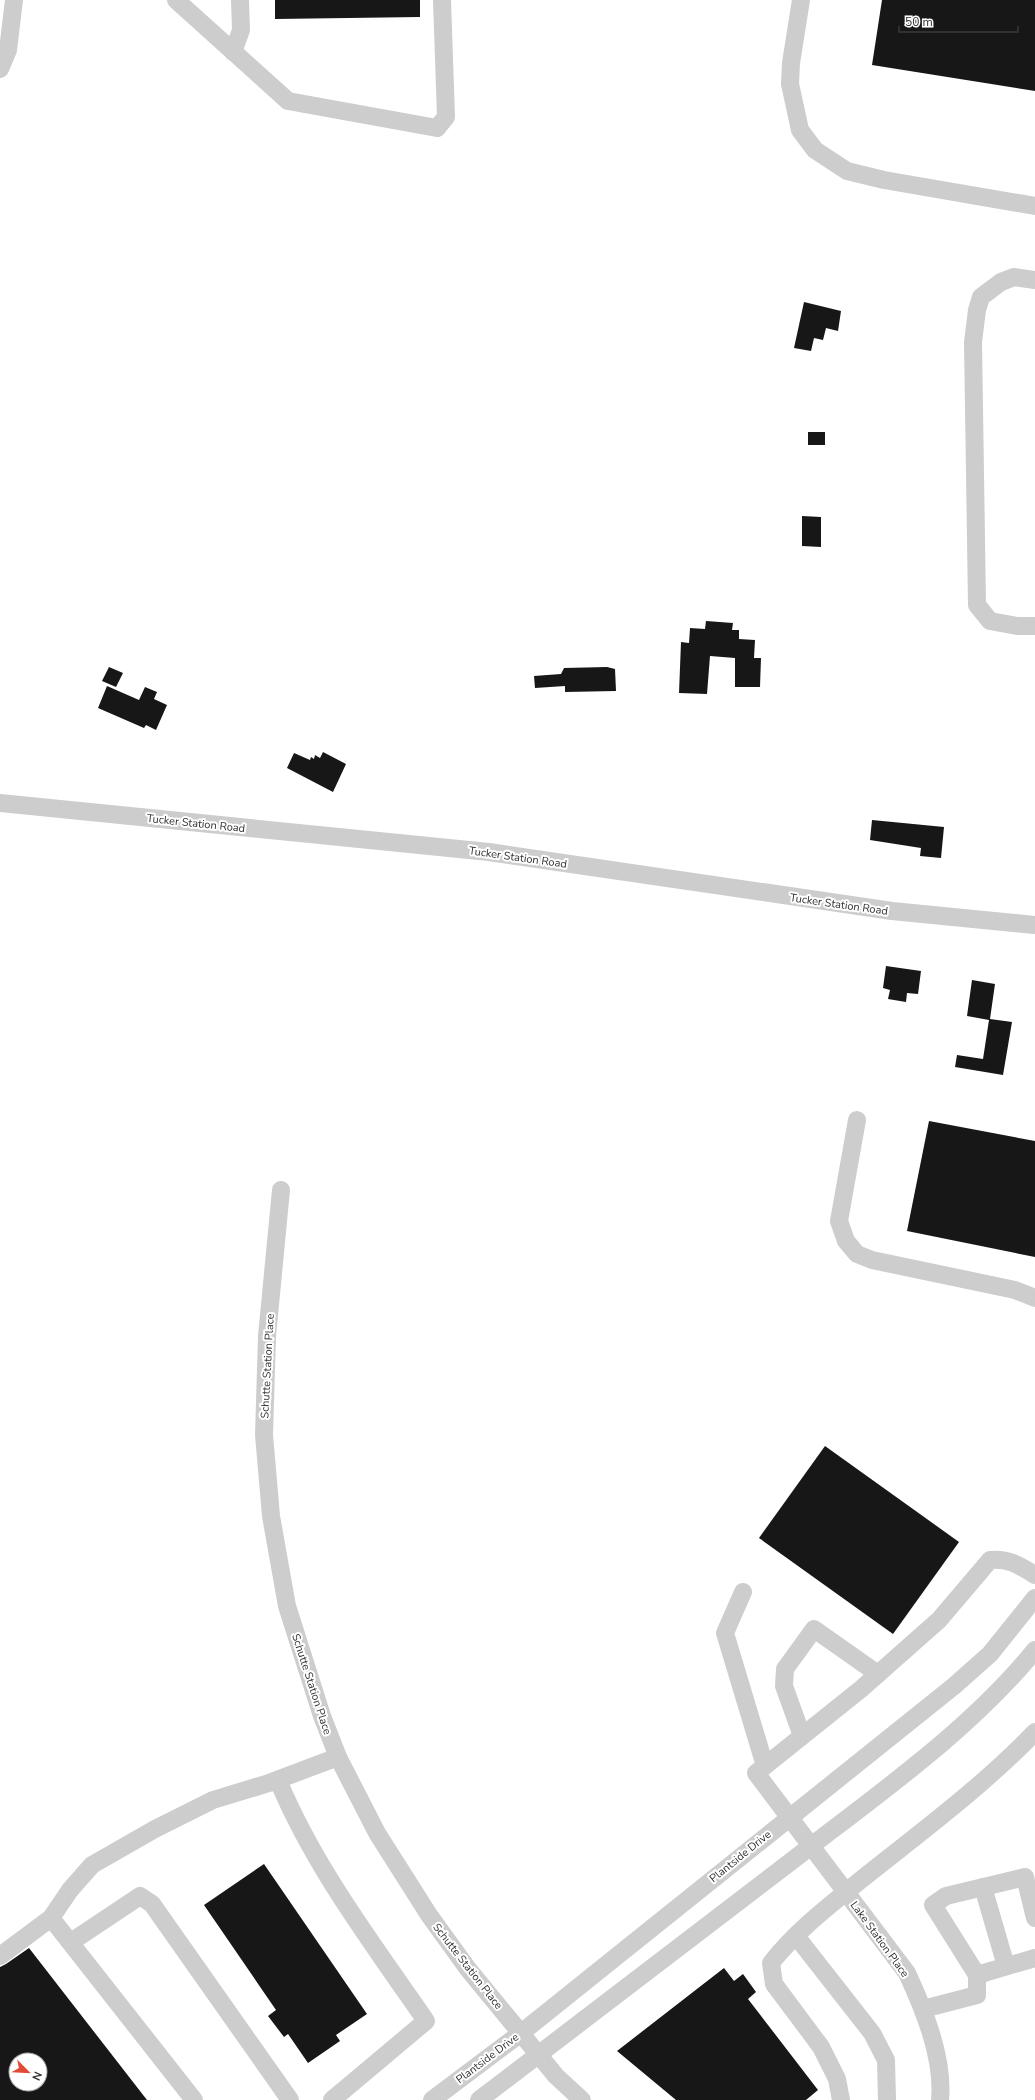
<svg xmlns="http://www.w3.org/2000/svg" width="1035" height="2100" viewBox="0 0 1035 2100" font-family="'Nunito Sans',sans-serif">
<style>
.building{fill:#171717;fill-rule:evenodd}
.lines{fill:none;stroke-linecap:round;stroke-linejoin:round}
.minor{stroke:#cdcdcd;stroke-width:18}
.labels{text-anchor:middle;stroke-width:4;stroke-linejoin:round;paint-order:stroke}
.street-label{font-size:11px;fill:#303030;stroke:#fff}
</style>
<rect width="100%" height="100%" fill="#fff"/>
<g class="building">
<path d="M275,0h145v17l-145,2z"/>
<path d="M882,0h153v91l-163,-26z"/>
<path d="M804,302l37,9 -3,20 -12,-3 -3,12 -9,-2 -3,13 -17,-3z"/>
<rect x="808" y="432" width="17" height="13"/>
<path d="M802,516l19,1v30l-19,-1z"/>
<path d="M706,621l27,2 -1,7h7v9l16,1 -1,18h7l-1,29h-25v-29l-25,-2 -3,38 -28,-1 2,-51 8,1 1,-15 15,1z"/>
<path d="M109,667l14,6 -7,14 -14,-6z"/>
<path d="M607,667l8,2 1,22 -51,1v-6l-30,2 -1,-12 27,-2 3,-6z"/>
<path d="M107,686l32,14 6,-13 12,5 -3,7 13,6 -11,25 -10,-5 -2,3 -46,-20z"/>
<path d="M323,752l23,12 -13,28 -46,-24 7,-15 16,7 1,-3 3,2 1,-4 5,3z"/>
<path d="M872,820l72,7 -3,31 -21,-2 1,-8 -51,-8z"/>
<path d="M886,966l35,5 -3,23 -11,-1 -1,9 -18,-3 2,-9 -7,-2z"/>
<path d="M972,980l23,4 -5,35 22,3 -9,53 -48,-8 2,-12 26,4 6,-39 -22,-4z"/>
<path d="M929,1121l106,20v116l-128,-26z"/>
<path d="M825,1446l134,96 -66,92 -134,-96z"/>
<path d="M264,1864l103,150 -31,21 4,6 -32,22 -20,-29 -4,3 -16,-21 8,-6 -72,-105z"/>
<path d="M29,1948l118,152h-147v-133l6,-3zM16,2060h24v24h-24z"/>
<path d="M724,1968l10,13 9,-7 13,18 -8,7 70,91 -12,10h-130l-59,-49z"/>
</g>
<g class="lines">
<g class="minor">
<path d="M176,0l112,101 149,27 9,-11 -4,-117"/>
<path d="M801,0l-10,63 -1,21 10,46 15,20 32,21 37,9 151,26"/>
<path d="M233,52l8,-22 -1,-30"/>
<path d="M0,69l8,-19 6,-50"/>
<path d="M1035,280l-21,-3 -13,5 -20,15 -4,13 -4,32 4,263 13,16 27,5h18"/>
<path d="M0,803l489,49 403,59 143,14"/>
<path d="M857,1120l-18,101 7,20 11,13 15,6 143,30 20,8"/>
<path d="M281,1190l-14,146 -3,99 7,81 16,90 35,110 16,41 39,76 52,82 39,54 88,107 26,24"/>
<path d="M743,1592l-18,41 40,133"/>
<path d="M802,1736l-18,-50 1,-17 29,-40 64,45"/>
<path d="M278,1780c36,87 95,164 148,241l-94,79"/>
<path d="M983,1887l23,79"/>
<path d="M51,1918l143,182"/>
<path d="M796,1936l76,97 14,27 1,40"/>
<path d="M71,1942l69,-46 12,8 138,196"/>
<path d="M0,1956l51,-38 19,-28 22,-25 63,-36 58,-29 56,-17 69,-26"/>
<path d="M977,1975l58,-17"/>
<path d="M923,2009l54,-14v-20l-44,-70 13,-9 79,-19 10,41"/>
<path d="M432,2100l89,-67 433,-347 36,-32 45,-56"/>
<path d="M479,2100c107,-83 215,-165 323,-247 79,-61 170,-125 233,-203"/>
<path d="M841,2100l-4,-21 -16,-32 -47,-63 -3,-21c25,-32 59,-58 91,-84 59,-47 121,-93 173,-147"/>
<path d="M940,2100c4,-42 -16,-90 -33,-127l-151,-200 105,-84 78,-69 51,-60c19,-2 30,6 45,15"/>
</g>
</g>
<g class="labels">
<g class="street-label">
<text transform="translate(196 823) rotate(6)" y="4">Tucker Station Road</text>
<text transform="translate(518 857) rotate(8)" y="4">Tucker Station Road</text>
<text transform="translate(839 904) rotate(8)" y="4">Tucker Station Road</text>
<text transform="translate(267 1366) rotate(-87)" y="4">Schutte Station Place</text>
<text transform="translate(312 1684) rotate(72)" y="4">Schutte Station Place</text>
<text transform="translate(740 1856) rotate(-39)" y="4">Plantside Drive</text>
<text transform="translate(880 1939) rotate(54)" y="4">Lake Station Place</text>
<text transform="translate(468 1966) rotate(52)" y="4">Schutte Station Place</text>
<text transform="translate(487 2058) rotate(-37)" y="4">Plantside Drive</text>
</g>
</g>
<g transform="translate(28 2072) rotate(114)"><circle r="19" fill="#ffffff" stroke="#acacac"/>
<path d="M0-3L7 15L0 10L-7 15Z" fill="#e14c37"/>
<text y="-6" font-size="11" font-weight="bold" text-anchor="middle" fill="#303030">N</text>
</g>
<path d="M899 26v6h119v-6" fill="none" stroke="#303030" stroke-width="2"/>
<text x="905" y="26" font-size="12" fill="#303030" stroke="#ffffff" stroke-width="3" paint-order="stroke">50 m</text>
</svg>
